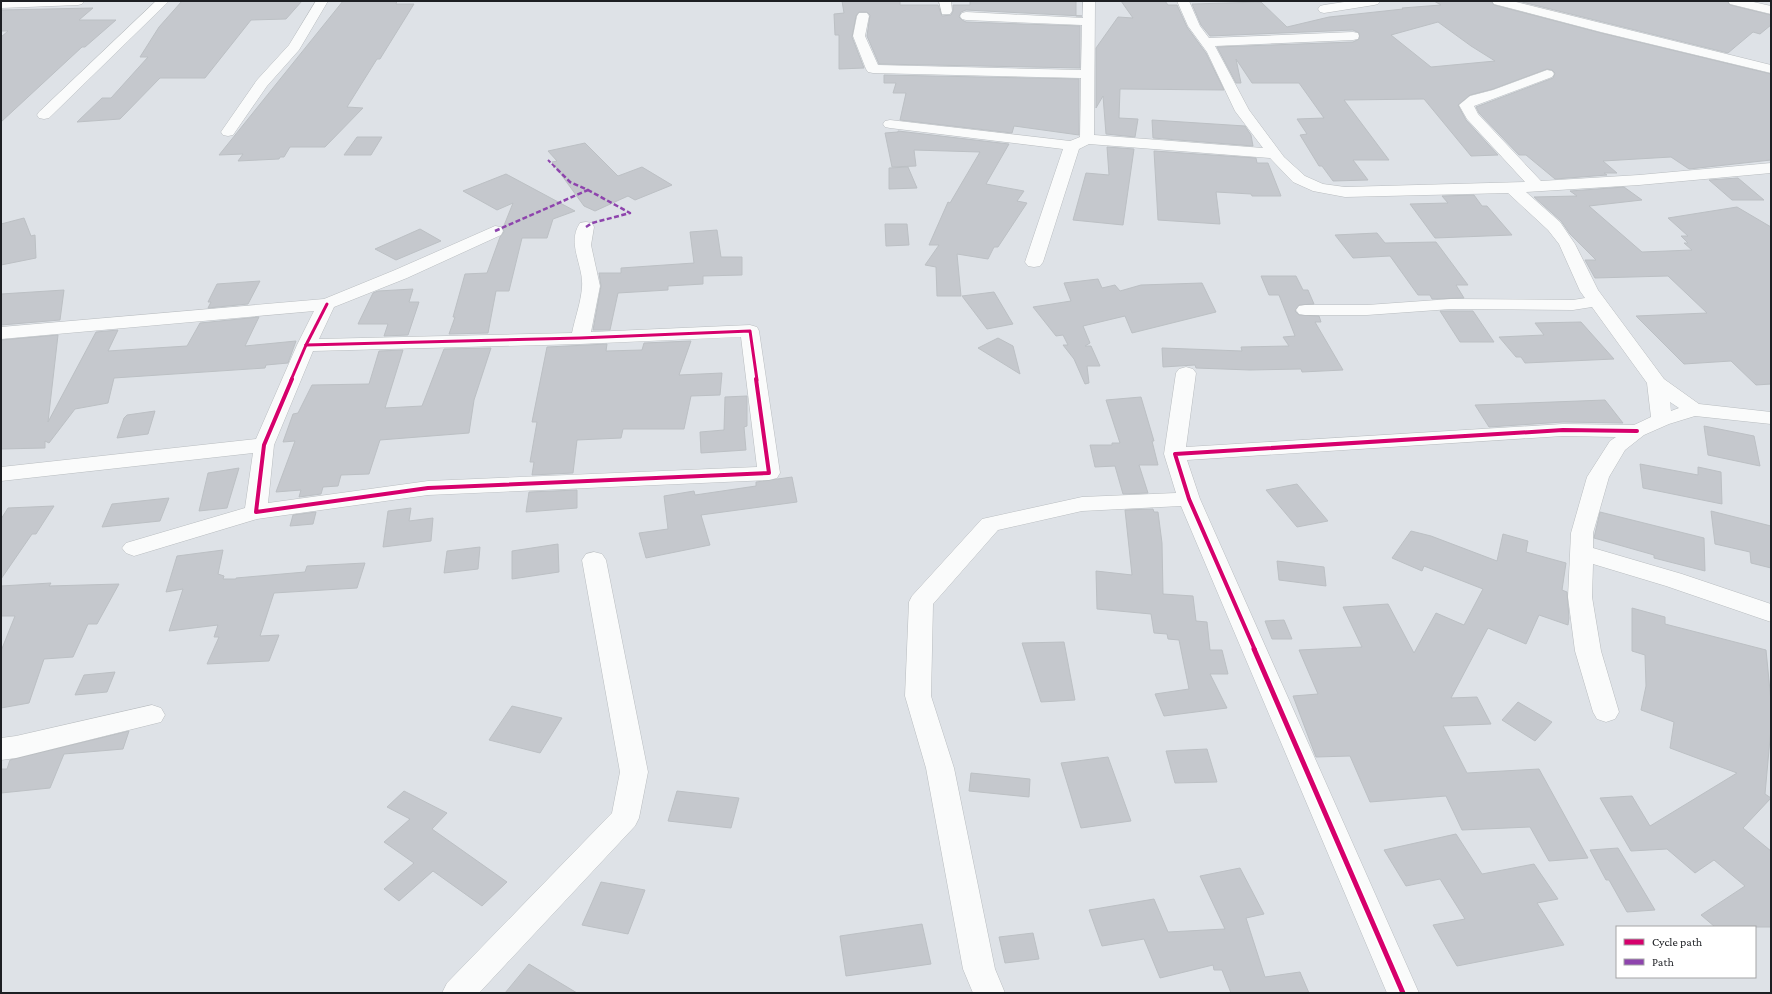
<svg xmlns="http://www.w3.org/2000/svg" width="1772" height="994" viewBox="0 0 1772 994" font-family="'Crimson Pro',serif">
<style>
.building{fill:#c5c8cd;stroke:#bcc0c4;fill-rule:evenodd}
.lines{fill:none;stroke-linecap:round;stroke-linejoin:round}
.street-casing{stroke:#b9bdc0;stroke-width:1}
.street{fill:#fafbfb;fill-rule:evenodd}
.quiet-far1{stroke:#8e44ad;stroke-width:2;stroke-dasharray:3.5 2;stroke-linecap:butt}
.quiet{stroke:#8e44ad;stroke-width:2.5;stroke-dasharray:5 2.5;stroke-linecap:butt}
.cycleway-far2-casing{stroke:#fff;stroke-width:5}
.cycleway-far1-casing{stroke:#fff;stroke-width:6}
.cycleway-casing{stroke:#fff;stroke-width:8}
.cycleway-far2{stroke:#d6006c;stroke-width:3}
.cycleway-far1{stroke:#d6006c;stroke-width:4}
.cycleway{stroke:#d6006c;stroke-width:5}
</style>
<rect width="100%" height="100%" fill="#dee2e7"/>
<g class="building">
<path d="M182,1h120l-16,18 -35,1 -46,58h-45l-40,41 -43,3 25,-24h9l37,-41h-8l19,-30z"/>
<path d="M343,1h54l-1,3h18l-34,55h-3l-30,48 16,1 -38,39h-35l-6,10h-4l-1,2 -41,2 5,-7 -24,1z"/>
<path d="M842,1h58v4h38l4,11 9,-1 2,-4v-6h17v-4h106v15h6l-116,-6 -5,2 -2,5 3,3 4,2 114,4v42l-201,-4 -12,-28 3,-21 -3,-3h-8l-3,4 -4,21 12,31 -25,1v-34h-4l-1,-21 10,-1z"/>
<path d="M1121,1h44l3,4h9l10,22 19,26 18,37 -104,-1 -1,29 19,1 -3,18 -29,-3 -3,-38 -7,12v-60l22,-31 15,1z"/>
<path d="M1434,1h57l3,4 107,28 170,41v86l-82,9 -18,-12 -68,4 14,12h-13l3,2 -52,4 -29,-24h-7l-40,-42 -3,-6 77,-29 2,-5 -3,-3 -5,-1 -54,20 -23,6 -12,10 8,15 32,35 -27,1 -47,-57 -80,1 45,60h-36l15,20 -35,1 -11,-15h-3l-19,-31 7,-1 -10,-15 27,-1 -25,-35h-47l-16,-24 5,24h-5l-19,-36 136,-5 6,-3v-6l-6,-3 -143,6 -9,-11 -9,-21 69,-2 26,25 42,-10 74,-8 -1,-1 39,-3zM1438,22l33,24 24,15 -64,6 -40,-32z"/>
<path d="M1518,1h209l3,4 41,10v10l-11,9 -7,-2 -25,21z"/>
<path d="M93,8l-14,12h37l-31,27h-3l-81,75v-85l7,-6h-7v-21z"/>
<path d="M884,75l195,4v56l-65,-9 -2,7 -112,-13 6,-27h-13l3,-10h-12z"/>
<path d="M1152,120l93,6 6,9 2,11 -100,-8z"/>
<path d="M898,131l111,13 -23,40 38,7 -7,10 10,2 -29,44h-4l-6,12 -31,-5 4,42h-24l-1,-29 -11,-2 14,-20h-10l19,-43 2,1 30,-51 -66,-2 2,16 -24,1 -7,-34 13,-1z"/>
<path d="M357,137h25l-11,18h-27z"/>
<path d="M585,143l33,33 24,-9 30,18 -37,15 -7,-4 -33,15 -11,-5 -32,-44 5,-1 -9,-10z"/>
<path d="M1107,147l27,2 -11,76 -50,-5 13,-47 23,2z"/>
<path d="M1154,151l102,7 1,5h11l13,33h-29l-1,-2 -35,-2 4,32 -62,-4z"/>
<path d="M908,167l9,21 -28,1v-21z"/>
<path d="M506,174l69,37 -22,8 -6,19h-25l-13,53h-13l-8,42 -39,1 6,-17h-2l12,-43 22,-1 13,-36 4,-5 -1,-4 10,-25 -16,7 -34,-19z"/>
<path d="M1738,178l26,22h-32l-23,-20z"/>
<path d="M1624,187l18,13 -53,6 53,46 50,-2 -8,-7h4l-7,-7h7l-20,-18 69,-11 34,20v157l-15,1 -25,-24 -47,3 -48,-48 71,-3 -39,-37 -73,2 -10,-18h11l-26,-26 -9,-13 -27,-24 43,-1 -7,-5z"/>
<path d="M1474,195l8,11h5l25,29 -77,3 -25,-34 38,-1 -6,-7z"/>
<path d="M24,218l7,18 4,-1 1,23 -35,7v-41z"/>
<path d="M885,224h22l2,21 -23,1z"/>
<path d="M420,229l21,12 -45,19 -21,-11z"/>
<path d="M717,230l4,27h21v18l-39,1v8l-35,2v4l-50,3 -8,37h-17l8,-44 -2,-13h22v-5l73,-5 -4,-31z"/>
<path d="M1377,233l8,10 51,-1 32,43h-12l8,13 -32,1 -2,-4h-12l-28,-39 -37,2 -18,-23z"/>
<path d="M1261,276h35l7,14h5l6,14 -15,1 -4,6 4,4 20,1 2,6h-6l28,48 -41,2 -1,-3 -51,1 -54,-2 -1,-3 -32,2 -1,-19 80,3 -1,-4 48,-1 -6,-9 12,-1 -16,-41h-10z"/>
<path d="M1098,279l4,9 13,-3 5,6 21,-6 61,-2 14,29 -84,21 -7,-17 -42,10 7,17 -5,3h6l9,20h-13l2,17 -4,1 -11,-25 -11,-14h5l-5,-10 -7,1 -23,-29 38,-6 -7,-18z"/>
<path d="M260,281l-12,23 -40,4 3,-6h-3l9,-18z"/>
<path d="M413,289l-4,13h10l-11,33 -24,1 4,-12h-30l15,-31 5,-2z"/>
<path d="M64,290l-4,30 -59,5v-31z"/>
<path d="M994,292l19,32 -26,5 -25,-33z"/>
<path d="M1440,311h33l21,31h-34z"/>
<path d="M259,317l-14,29 51,-5 -8,22 -22,2 -1,3 -151,10 -6,25 -33,6 -26,34 -4,-2v7l-44,1v-109l57,-5 -10,87 48,-90 22,-2 -10,21 79,-5 13,-23z"/>
<path d="M1581,322l33,37 -89,4 -4,-6h-5l-17,-20 45,-2 -9,-12z"/>
<path d="M998,338l15,8 7,28 -42,-26z"/>
<path d="M691,341l-12,34 43,-2 -2,22 -29,1 -7,33h-61l-2,9 -44,2 -4,33 -41,2 2,-13h-4l7,-40h-5l15,-75 60,-3 -1,7 36,-1 2,-7z"/>
<path d="M491,348l-17,52 -5,33 -89,7 -11,34 -28,1 -3,11 -15,1 -2,7 -22,3 2,-7 -25,2 19,-51 -12,1 10,-28 5,-1 14,-28 57,-1 10,-33 24,-1 -18,58 37,-2 22,-57z"/>
<path d="M747,396v30l-3,1 2,23 -45,3 -1,-21 24,-2 1,-33z"/>
<path d="M1141,397l13,44h-2l6,24h-19l9,28 -25,1 -8,-28 -20,1 -5,-22h22v-2h8l-14,-43z"/>
<path d="M1605,400l18,23 -60,-1 -74,5 -14,-22z"/>
<path d="M155,411l-7,23 -31,4 7,-20 3,-3z"/>
<path d="M1704,426l50,10 6,30 -52,-11z"/>
<path d="M1640,464l58,11v-8l23,5 1,32 -79,-16z"/>
<path d="M239,468l-12,40 -28,3 9,-38z"/>
<path d="M792,477l5,25 -96,13 9,30 -64,13 -7,-25 29,-4 -4,-33 30,-5 1,4 61,-9v-4z"/>
<path d="M1297,484l31,37 -31,6 -31,-37z"/>
<path d="M577,490v18l-51,4 3,-20z"/>
<path d="M169,498l-9,23 -58,6 10,-23z"/>
<path d="M54,506l-18,28h-4l-31,45v-60l7,-11z"/>
<path d="M411,508l-2,13 24,-3 -2,23 -48,6 5,-36z"/>
<path d="M1153,509l1,3h4l4,31 1,51 30,2 3,25 11,1 3,28h12l6,24h-18l17,34 -63,8 -9,-22 34,-5 -10,-49 -11,-1 -1,-5 -13,-1 -3,-19 -54,-5 -1,-38 36,4 -7,-65z"/>
<path d="M1711,511l60,15v42l-20,-5 -1,-11 -35,-8z"/>
<path d="M316,512l-3,12 -23,2 3,-11z"/>
<path d="M1600,512l104,26 1,33 -51,-13v-3l-60,-17z"/>
<path d="M1411,531l20,5 66,25 6,-27 25,7 -2,11 40,11 -4,27 5,2 2,26 -1,7 -29,-10 -13,29 -38,-16 -37,70 26,-1 14,27 -48,2 24,47 72,-4 49,89 -39,3 -19,-34 -68,3 -16,-34 -76,6 -20,-46 -34,1 -23,-61 25,-2 -19,-44 63,-3 -19,-40 45,-3 26,49 22,-40 28,12 19,-36 -59,-23 -2,5 -30,-13z"/>
<path d="M558,544l1,28 -47,7v-28z"/>
<path d="M480,547l-2,22 -34,4 3,-22z"/>
<path d="M223,550l-5,24 6,2 -1,3h13v-1l69,-6 2,-6 58,-3 -8,25 -83,5 -14,43 19,-1 -10,26 -62,3 12,-27h-5l4,-12 -49,6 14,-42 -17,3 11,-36z"/>
<path d="M1277,561l47,6 2,19 -47,-6z"/>
<path d="M51,583l-2,3 70,-2 -22,40h-9l-15,33 -29,2 -15,44 -28,5v-57l14,-35h-14v-30z"/>
<path d="M1632,608l33,9v7l101,26 5,51v27l-6,66 6,4 -28,30 28,23v76h-56l-14,-12 44,-29 -31,-26 -19,13 -28,-24 -36,2 -31,-53 32,-2 18,30 87,-53 -67,-25 4,-26 -33,-12 5,-24 -1,-31 -13,-4z"/>
<path d="M1284,620l8,19h-20l-7,-18z"/>
<path d="M1064,642l11,58 -34,2 -19,-59z"/>
<path d="M115,672l-8,20 -32,3 9,-20z"/>
<path d="M1518,702l34,20 -17,19 -33,-21z"/>
<path d="M512,706l50,12 -22,35 -51,-13z"/>
<path d="M129,731l-6,18 -59,5 -14,34 -49,5v-24h6l3,-9z"/>
<path d="M1207,749l10,33 -42,1 -9,-32z"/>
<path d="M1108,757l23,64 -50,7 -20,-65z"/>
<path d="M971,773l59,6 -1,18 -60,-6z"/>
<path d="M404,791l43,22 -15,16 75,53 -25,24 -49,-35 -34,30 -15,-12 30,-26 -30,-21 26,-23 -23,-12z"/>
<path d="M677,791l62,7 -8,30 -63,-7z"/>
<path d="M1456,834l26,40 52,-10 24,35 -21,4 27,42 -107,21 -24,-41 32,-6 -25,-40 -34,7 -22,-36z"/>
<path d="M1618,848l37,62 -28,2 -18,-32h-3l-16,-30z"/>
<path d="M1240,868l24,46 -18,4 19,59 35,-5 9,21h-78l-9,-23h-8l-1,-5 -53,13 -16,-39 -42,7 -13,-36 65,-11 14,33 57,-3 -25,-53z"/>
<path d="M601,882l44,8 -17,44 -46,-9z"/>
<path d="M922,924l9,40 -85,12 -6,-40z"/>
<path d="M1033,933l6,26 -34,4 -6,-26z"/>
<path d="M529,964l48,29h-72z"/>
</g>
<g class="lines">
<defs>
<g id="street">
<path d="M1,1h83l-2,3 -4,1 -77,3z"/>
<path d="M156,1h13l-120,117 -5,1 -5,-1 -2,-3 2,-3z"/>
<path d="M316,1h12l-29,49 -32,36 -34,49 -5,1 -5,-1 -2,-3 2,-3 34,-49 32,-35z"/>
<path d="M939,1h12l1,10 -2,3h-8z"/>
<path d="M1083,1h12l-1,134 169,13 -28,-37 -28,-59 -19,-26 -11,-25h12l11,25 9,12 144,-6 5,1 1,3 -1,3 -5,1 -138,6 34,64 35,47 21,19 18,8 22,3 180,-5 -58,-63 -8,-14 11,-9 23,-6 54,-20 5,1 2,3 -2,3 -78,29 4,8 63,67 98,-6 132,-12v10l-132,12 -113,7 34,30 15,22 23,46 66,89 35,25 72,8v12l-76,-8 -26,8 -25,11 -19,15 -16,27 -16,56v15l89,26 89,30v18l-105,-36 -73,-22 -1,33 9,54 18,61 -4,7 -9,3 -9,-3 -4,-7 -18,-61 -7,-54 3,-64 16,-56 23,-36 6,-4 -53,-1 -376,24 13,39 219,494h-32l-206,-487 -99,5 -84,19 -65,74 -2,92 23,72 41,201 10,24h-32l-10,-24 -37,-201 -21,-72 4,-94 3,-6 70,-77 100,-22 94,-4 -12,-39 12,-81 3,-4 7,-2 7,2 3,4 -10,74 377,-23 71,1 17,-8 -4,-34 -55,-76 -19,3 -122,-1 -84,6h-62l-6,-1 -3,-4 3,-4 6,-1h62l84,-6 122,1 12,-2 -5,-7 -21,-47 -11,-14 -40,-37 -163,4 -32,-6 -20,-9 -23,-24 -181,-14 -10,5 -36,113 -3,4 -6,1 -6,-1 -3,-4 38,-113 -173,-21 -5,-1 -2,-3 2,-3 5,-1 180,21 10,-4 1,-59 -208,-5 -5,-1 -2,-3 -13,-33 4,-20 2,-3h8l2,3 -4,20 13,29 203,5 1,-45 -116,-5 -4,-1 -2,-3 2,-3 4,-1 117,6zM1670,402l9,6 -8,3z"/>
<path d="M1351,1h29l-2,3 -4,1 -50,8 -4,-1 -2,-3 2,-3 4,-1z"/>
<path d="M1492,1h20l259,64v8l-170,-41 -107,-28z"/>
<path d="M1728,1h21l22,5v8l-41,-10z"/>
<path d="M586,222l6,1 2,4 -3,18 9,41 -9,46 159,-7 7,2 2,4 21,142 -3,5 -8,2 -341,15 -171,24 -123,37 -8,-3 -4,-5 4,-5 119,-35 8,-55 -252,28v-14l255,-28 41,-94 17,-34 -313,28v-12l323,-28 71,-29 100,-44 6,1 2,4 -2,4 -94,43 -73,29 -15,32 253,-6c3,-15 9,-31 10,-46 2,-21 -16,-44 -2,-64zM741,337l16,130 -329,14 -160,22 6,-58 39,-94 267,-7z"/>
<path d="M594,552l8,2 4,6 42,212 -9,46 -4,8 -156,167h-37l5,-10 165,-170 8,-41 -38,-212 4,-6z"/>
<path d="M152,705l9,3 4,7 -4,7 -145,36 -15,2v-22l15,-2z"/>
</g>
</defs>
<use href="#street" class="street-casing"/>
<use href="#street" class="street"/>
<path class="quiet-far1" d="M548,160l7,7"/>
<g class="quiet">
<path d="M586,227l6,-4 38,-10 -42,-23"/>
<path d="M495,231l93,-41 -18,-8 -16,-16"/>
</g>
<defs>
<g id="cycleway-far2">
<path d="M306,345l21,-41"/>
<path d="M306,345l274,-7 170,-7 7,49"/>
<path d="M291,380l15,-35"/>
</g>
<g id="cycleway-far1">
<path d="M292,379l-28,66 -8,67 172,-24 341,-15 -13,-94"/>
<path d="M1255,650l-66,-151 -14,-45 388,-24 74,1"/>
</g>
<path id="cycleway" d="M1254,649l149,344"/>
</defs>
<use href="#cycleway-far2" class="cycleway-far2-casing"/>
<use href="#cycleway-far1" class="cycleway-far1-casing"/>
<use href="#cycleway" class="cycleway-casing"/>
<use href="#cycleway-far2" class="cycleway-far2"/>
<use href="#cycleway-far1" class="cycleway-far1"/>
<use href="#cycleway" class="cycleway"/>
</g>
<rect width="1772" height="994" fill="none" stroke="#1d1f23" stroke-width="4"/>
<rect x="1616" y="926" width="140" height="52" fill="#ffffff" stroke="#a5a5a7"/>
<rect x="1624" y="939" width="20" height="6" fill="#d6006c" stroke="#a5a5a7"/>
<text x="1652" y="946" font-size="12" fill="#1d1f23">Cycle path</text>
<rect x="1624" y="959" width="20" height="6" fill="#8e44ad" stroke="#a5a5a7"/>
<text x="1652" y="966" font-size="12" fill="#1d1f23">Path</text>
</svg>
